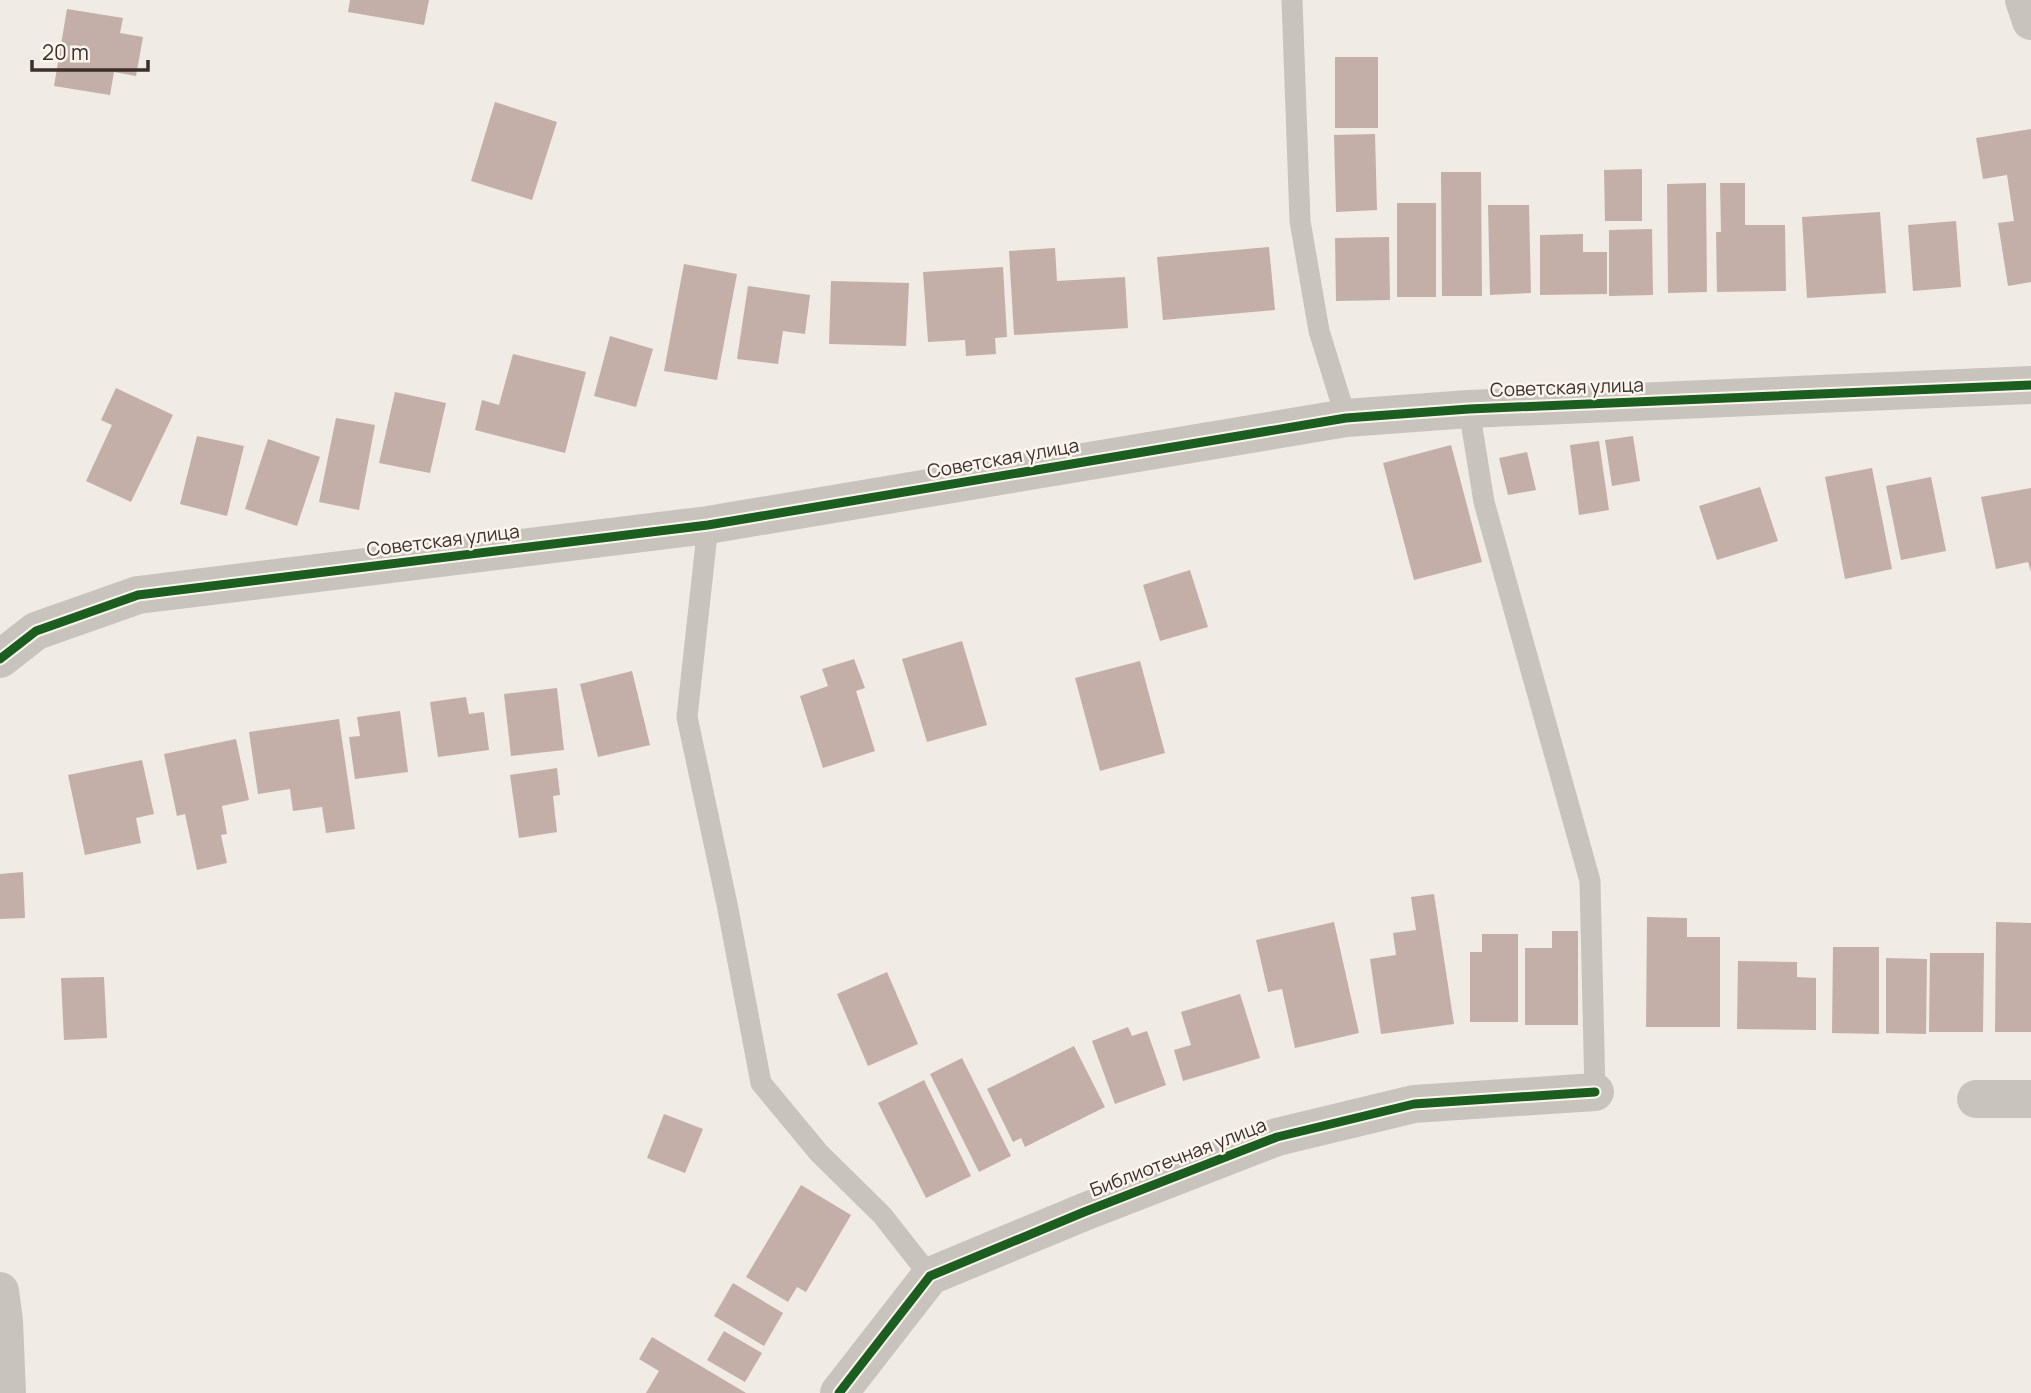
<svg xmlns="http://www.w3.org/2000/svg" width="2031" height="1393" viewBox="0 0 2031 1393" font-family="Manrope,sans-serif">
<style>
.building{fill:#c3afa7}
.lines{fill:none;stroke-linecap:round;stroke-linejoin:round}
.service{stroke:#c9c3be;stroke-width:21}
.minor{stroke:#c9c3be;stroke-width:38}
.cycleway-casing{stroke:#fbf5ee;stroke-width:13}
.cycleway{stroke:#1b5e20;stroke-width:9}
.labels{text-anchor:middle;stroke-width:5;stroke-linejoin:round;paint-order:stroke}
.street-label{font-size:19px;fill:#3b302b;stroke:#fbf5ee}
</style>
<rect width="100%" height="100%" fill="#f0ebe5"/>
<g class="building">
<path d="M350,0h79l-5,25 -76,-13z"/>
<path d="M67,9l56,9 -3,15 23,4 -7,39 -22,-4 -4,23 -56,-9z"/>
<rect x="1335" y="57" width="43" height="71"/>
<path d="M495,102l62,20 -25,78 -61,-19z"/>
<path d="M2031,129v153l-23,4 -10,-63 16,-2 -7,-46 -24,4 -7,-41z"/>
<path d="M1375,134l2,76 -41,2 -2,-77z"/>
<path d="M1642,169v52h-37l-1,-51z"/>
<path d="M1441,172h40l1,124h-40z"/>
<path d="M1706,183l1,109 -39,1 -1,-109z"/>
<path d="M1720,183h25v42h40l1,66 -69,1 -1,-60h5z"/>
<rect x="1397" y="203" width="39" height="94"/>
<path d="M1488,205h41l2,88 -41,2z"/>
<path d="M1880,212l6,81 -79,5 -5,-81z"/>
<path d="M1956,221l5,66 -48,4 -5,-66z"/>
<path d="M1652,229l1,66 -44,1v-66z"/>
<path d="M1583,234v18h24v42l-67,1v-60z"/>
<path d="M1389,237l1,63 -54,1 -1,-63z"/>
<path d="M1269,247l6,63 -112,10 -6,-63z"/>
<path d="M1055,248l2,33 68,-4 3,51 -114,7 -5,-84z"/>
<path d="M684,264l53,10 -20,106 -53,-9z"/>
<path d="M1003,267l4,70 -12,1 1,16 -30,2 -1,-16 -37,2 -5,-70z"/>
<path d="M831,281l78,2 -3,63 -77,-2z"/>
<path d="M748,286l62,9 -5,39 -22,-3 -5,33 -41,-5z"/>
<path d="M610,336l43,13 -17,58 -42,-11z"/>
<path d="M513,354l73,18 -21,81 -90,-23 7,-30 17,5z"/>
<path d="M116,388l57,27 -42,87 -45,-21 26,-56 -11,-5z"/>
<path d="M395,392l51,11 -16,70 -51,-10z"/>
<path d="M336,418l39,7 -16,85 -40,-8z"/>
<path d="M197,436l47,10 -17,70 -47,-12z"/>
<path d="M1633,436l7,45 -28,5 -7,-46z"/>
<path d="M268,439l52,18 -23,69 -52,-17z"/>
<path d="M1599,441l10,69 -30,5 -9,-70z"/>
<path d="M1451,445l31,117 -68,18 -31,-117z"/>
<path d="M1527,452l9,38 -28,5 -9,-37z"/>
<path d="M1872,468l20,101 -47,10 -20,-102z"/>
<path d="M1931,477l15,74 -45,9 -15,-74z"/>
<path d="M1760,487l18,54 -61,19 -18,-54z"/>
<path d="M2031,488v84l-3,-10 -32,7 -15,-72z"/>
<path d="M1190,570l18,57 -48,14 -17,-56z"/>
<path d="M962,641l25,84 -60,17 -25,-83z"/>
<path d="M854,659l11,29 -9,3 19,60 -52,17 -23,-72 28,-10 -6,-17z"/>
<path d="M1140,661l25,92 -65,18 -25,-93z"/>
<path d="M632,671l18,74 -52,12 -18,-73z"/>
<path d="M557,688l7,62 -53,6 -7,-62z"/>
<path d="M466,697l3,17 15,-2 5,38 -51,7 -8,-55z"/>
<path d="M400,711l8,61 -53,7 -6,-42 11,-1 -3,-19z"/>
<path d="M339,719l16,110 -29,4 -4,-26 -29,4 -3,-22 -32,5 -9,-62z"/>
<path d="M236,739l13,61 -27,6 5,28 -6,1 6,28 -30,7 -12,-56 -8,2 -13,-62z"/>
<path d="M142,760l12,54 -18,4 5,25 -56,12 -17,-80z"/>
<path d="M557,768l3,27 -7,1 4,36 -38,6 -9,-63z"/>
<path d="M23,872l2,46 -25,1v-45z"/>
<path d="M1434,894l20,130 -73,10 -11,-75 26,-4 -3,-22 23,-3 -5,-33z"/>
<path d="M1647,917l40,1v19h33v90h-74z"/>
<path d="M1334,922l25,111 -64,15 -13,-59 -14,3 -12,-52z"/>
<path d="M1996,922l35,1v109h-36z"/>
<path d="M1552,931h26v94h-53v-77h27z"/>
<path d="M1482,934h36v88h-48v-70h12z"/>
<path d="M1833,947h46v87l-47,-1z"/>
<path d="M1930,953h54l-1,79h-54z"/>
<path d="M1886,958l41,1 -1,75 -40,-1z"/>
<path d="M1738,961l59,1v15l19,1v52l-79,-1z"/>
<path d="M887,972l31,72 -50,22 -31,-72z"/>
<path d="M104,977l3,61 -43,2 -3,-62z"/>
<path d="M1240,994l20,64 -77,23 -9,-31 17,-5 -10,-33z"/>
<path d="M1128,1027l4,9 15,-5 19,54 -51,19 -23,-63z"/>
<path d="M1074,1046l31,61 -80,40 -4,-9 -8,4 -26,-53z"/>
<path d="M962,1058l49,98 -32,16 -49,-98z"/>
<path d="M924,1080l47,96 -45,22 -48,-95z"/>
<path d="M664,1114l39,15 -18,44 -38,-15z"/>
<path d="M801,1185l50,30 -45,77 -9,-5 -9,15 -42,-25z"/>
<path d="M733,1283l50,30 -19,33 -50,-30z"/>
<path d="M724,1331l38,22 -17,29 -38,-22z"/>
<path d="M652,1337l94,56h-100l13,-22 -20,-12z"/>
</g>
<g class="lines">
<g class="service">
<path d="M1292,0l8,221 19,110 27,87"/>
<path d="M1469,409l15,93 106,379 5,211"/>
<path d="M708,525l-21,192 40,187 34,179 58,70 63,62 48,61"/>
</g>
<g class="minor">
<path d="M2024,0l7,21"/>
<path d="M0,659l36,-28 102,-36 570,-70 638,-107 123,-9 562,-24"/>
<path d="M1976,1099h55"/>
<path d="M0,1291l4,30 3,72"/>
<path d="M839,1393l91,-117 154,-64 193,-75 137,-33 181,-12"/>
</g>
<defs>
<g id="cycleway">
<path d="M0,659l36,-28 102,-36 570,-70 638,-107 123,-9 562,-24"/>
<path d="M839,1393l91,-117 154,-64 193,-75 137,-33 181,-12"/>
</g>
</defs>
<use href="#cycleway" class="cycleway-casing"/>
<use href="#cycleway" class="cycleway"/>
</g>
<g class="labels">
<g class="street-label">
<text transform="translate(1567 387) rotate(-2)" y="7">Советская улица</text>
<text transform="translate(1003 458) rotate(-10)" y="7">Советская улица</text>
<text transform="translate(443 540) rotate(-7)" y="7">Советская улица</text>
<text transform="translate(1178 1157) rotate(-21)" y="7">Библиотечная улица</text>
</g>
</g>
<path d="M32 60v10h116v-10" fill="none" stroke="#3b302b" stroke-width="3.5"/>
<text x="42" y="60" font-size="21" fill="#3b302b" stroke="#fbf5ee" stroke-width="5" paint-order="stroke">20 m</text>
</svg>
